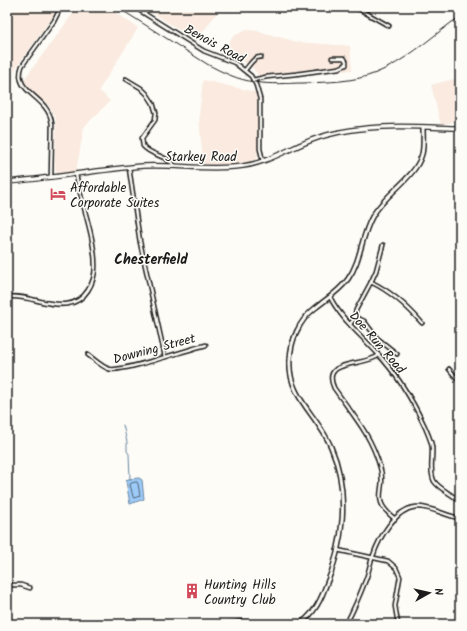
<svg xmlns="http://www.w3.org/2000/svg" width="467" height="631" viewBox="0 0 467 631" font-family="Kalam,sans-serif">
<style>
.built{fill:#faeadf}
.water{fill:#9dcbf8;stroke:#6985a0}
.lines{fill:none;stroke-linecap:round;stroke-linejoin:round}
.shore{stroke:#506274;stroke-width:1}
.stream{stroke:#6985a0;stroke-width:1}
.minor-casing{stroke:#1c1c1c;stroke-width:5.5}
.tertiary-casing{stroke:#1c1c1c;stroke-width:6}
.secondary-casing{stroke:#1c1c1c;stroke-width:6}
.minor{stroke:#fdfcf7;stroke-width:2.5}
.tertiary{stroke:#fdfcf7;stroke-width:3}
.secondary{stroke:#fdfcf7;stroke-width:3.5}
.rail{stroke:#1c1c1c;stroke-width:1}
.labels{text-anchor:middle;stroke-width:3;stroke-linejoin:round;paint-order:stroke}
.street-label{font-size:13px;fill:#1c1c1c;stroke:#fdfcf7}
.poi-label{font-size:13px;fill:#1c1c1c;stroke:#fdfcf7;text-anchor:start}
.neighbourhood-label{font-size:14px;font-weight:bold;fill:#1c1c1c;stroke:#fdfcf7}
</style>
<rect width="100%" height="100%" fill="#fdfcf7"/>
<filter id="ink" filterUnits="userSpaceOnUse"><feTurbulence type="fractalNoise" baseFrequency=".025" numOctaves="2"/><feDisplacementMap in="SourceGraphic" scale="8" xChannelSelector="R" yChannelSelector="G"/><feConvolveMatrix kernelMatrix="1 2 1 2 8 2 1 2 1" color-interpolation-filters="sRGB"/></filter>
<g filter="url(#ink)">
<g class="built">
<path d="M7,7h48l-1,8 -39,54 -4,21h-4z"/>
<path d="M78,7h29l31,21 -39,62 11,11 -26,26 -8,45 -16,2 -5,-5v-4l1,-46 -6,-12 -20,-18 -7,-8z"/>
<path d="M144,7h64l9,6 -21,28z"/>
<path d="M246,30l12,1 39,11 53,4 2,24 -58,7 -33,2 -9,-12 -30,-18 12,-13z"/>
<path d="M454,79l6,24v17l-19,5 -10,-40z"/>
<path d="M203,80l52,12 2,5 1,59 -2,3 -8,4 -14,2 -27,1 -4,-2 -4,-48z"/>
</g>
<path class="water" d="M139,478l3,2 2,19 -14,5 -4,-23 2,-2z"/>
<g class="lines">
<path class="shore" d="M137,482l1,2 2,12 -6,2 -1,-1 -3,-13 2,-1z"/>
<path class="stream" d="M123,425l4,17v9l2,3 1,25"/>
<defs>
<g id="minor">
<path d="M134,7l70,44 31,12 16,13 5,9 4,14v50l3,12"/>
<path d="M352,7l7,2 30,17"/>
<path d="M245,70c5,-5 8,-13 16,-13"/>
<path d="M126,79l15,9 6,6 6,9 3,10 -1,7 -13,18 1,8c8,10 24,9 32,20"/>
<path d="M253,80l13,-3 30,-3 43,-6 7,-3v-4l-2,-3h-12"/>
<path d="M129,168l11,74 25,115"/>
<path d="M51,177l1,-53c-3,-29 -40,-30 -30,-58l32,-45 7,-14"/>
<path d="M371,282c19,9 37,25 51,41"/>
<path d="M7,297c21,-3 39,10 60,7 18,-2 28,-21 28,-38 0,-29 -14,-63 -19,-92"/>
<path d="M330,297c11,22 31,38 47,56 20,21 36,48 48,74 3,7 6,13 7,20 1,11 -3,24 2,34 6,9 19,13 26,21"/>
<path d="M355,317l9,4 13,17 20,16"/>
<path d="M350,324l4,-5 2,-9 15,-28 5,-11 7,-26"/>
<path d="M88,355c6,4 14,12 21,14 13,4 79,-20 97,-24"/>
<path d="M379,355c-13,12 -59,3 -45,33 18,26 37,46 46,79 8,24 -12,31 15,52"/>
<path d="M449,369l11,13"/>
<path d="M337,550l51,11 8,7 4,9 -5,29 3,18"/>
<path d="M7,585h14l9,3"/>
<path d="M346,624c8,-15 14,-29 20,-45 3,-8 4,-16 7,-23 6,-18 22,-47 43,-49 15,-1 29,9 44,11"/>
</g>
<g id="tertiary">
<path d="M228,624l14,-2 18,2"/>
<path d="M299,624c14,-8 21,-22 26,-36 19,-43 25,-97 6,-141 -13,-32 -44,-50 -41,-88 1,-19 9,-38 24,-50 12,-10 25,-17 34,-30 13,-18 13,-42 24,-62 12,-23 43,-38 50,-63 2,-8 1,-18 1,-27"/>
</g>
<path id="secondary" d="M7,182c45,-4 90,-12 136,-16 33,-2 66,5 100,0 30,-4 55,-24 84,-31 44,-12 89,-8 133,-7"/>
</defs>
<use href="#minor" class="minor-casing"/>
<use href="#tertiary" class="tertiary-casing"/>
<use href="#secondary" class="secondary-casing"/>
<use href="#minor" class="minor"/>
<use href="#tertiary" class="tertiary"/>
<use href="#secondary" class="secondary"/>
<path class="rail" d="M117,7l90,57c15,8 31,16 48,18 16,3 33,1 49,1 24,-1 50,-1 72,-10 28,-11 52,-33 76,-51l8,-4"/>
</g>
</g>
<defs>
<symbol id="hotel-bare" viewBox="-9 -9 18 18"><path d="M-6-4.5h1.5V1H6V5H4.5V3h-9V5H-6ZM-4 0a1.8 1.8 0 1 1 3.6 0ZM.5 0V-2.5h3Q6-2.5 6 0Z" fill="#d1495b" stroke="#fdfcf7" stroke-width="2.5" paint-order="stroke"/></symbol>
<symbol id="building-bare" viewBox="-9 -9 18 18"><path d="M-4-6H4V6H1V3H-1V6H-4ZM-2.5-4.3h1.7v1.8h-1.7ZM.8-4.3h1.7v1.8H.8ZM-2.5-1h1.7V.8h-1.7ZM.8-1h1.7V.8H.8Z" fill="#d1495b" stroke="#fdfcf7" stroke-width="2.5" paint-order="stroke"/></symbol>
</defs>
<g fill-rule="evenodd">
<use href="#hotel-bare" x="47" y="183" width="22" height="22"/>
<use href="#building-bare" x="181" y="580" width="22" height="22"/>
</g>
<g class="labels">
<g class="street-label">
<text transform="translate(215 43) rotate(28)" y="5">Benois Road</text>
<text x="201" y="161">Starkey Road</text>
<text transform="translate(378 342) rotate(49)" y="5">Doe Run Road</text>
<text transform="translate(154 348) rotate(-15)" y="5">Downing Street</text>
</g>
<g class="poi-label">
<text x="70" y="192">Affordable<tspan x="70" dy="15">Corporate Suites</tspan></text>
<text x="204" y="589">Hunting Hills<tspan x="204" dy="15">Country Club</tspan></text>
</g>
<g class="neighbourhood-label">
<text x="151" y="264">Chesterfield</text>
</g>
</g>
<rect width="467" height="631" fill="none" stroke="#fdfcf7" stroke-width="24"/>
<rect x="12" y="12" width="443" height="607" fill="none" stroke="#1c1c1c" stroke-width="1.5" filter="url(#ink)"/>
<g transform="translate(429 593) rotate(82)" stroke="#fdfcf7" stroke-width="3" paint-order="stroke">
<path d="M0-3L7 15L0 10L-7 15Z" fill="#1c1c1c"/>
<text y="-6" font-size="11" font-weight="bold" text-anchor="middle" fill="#1c1c1c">N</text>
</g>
</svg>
